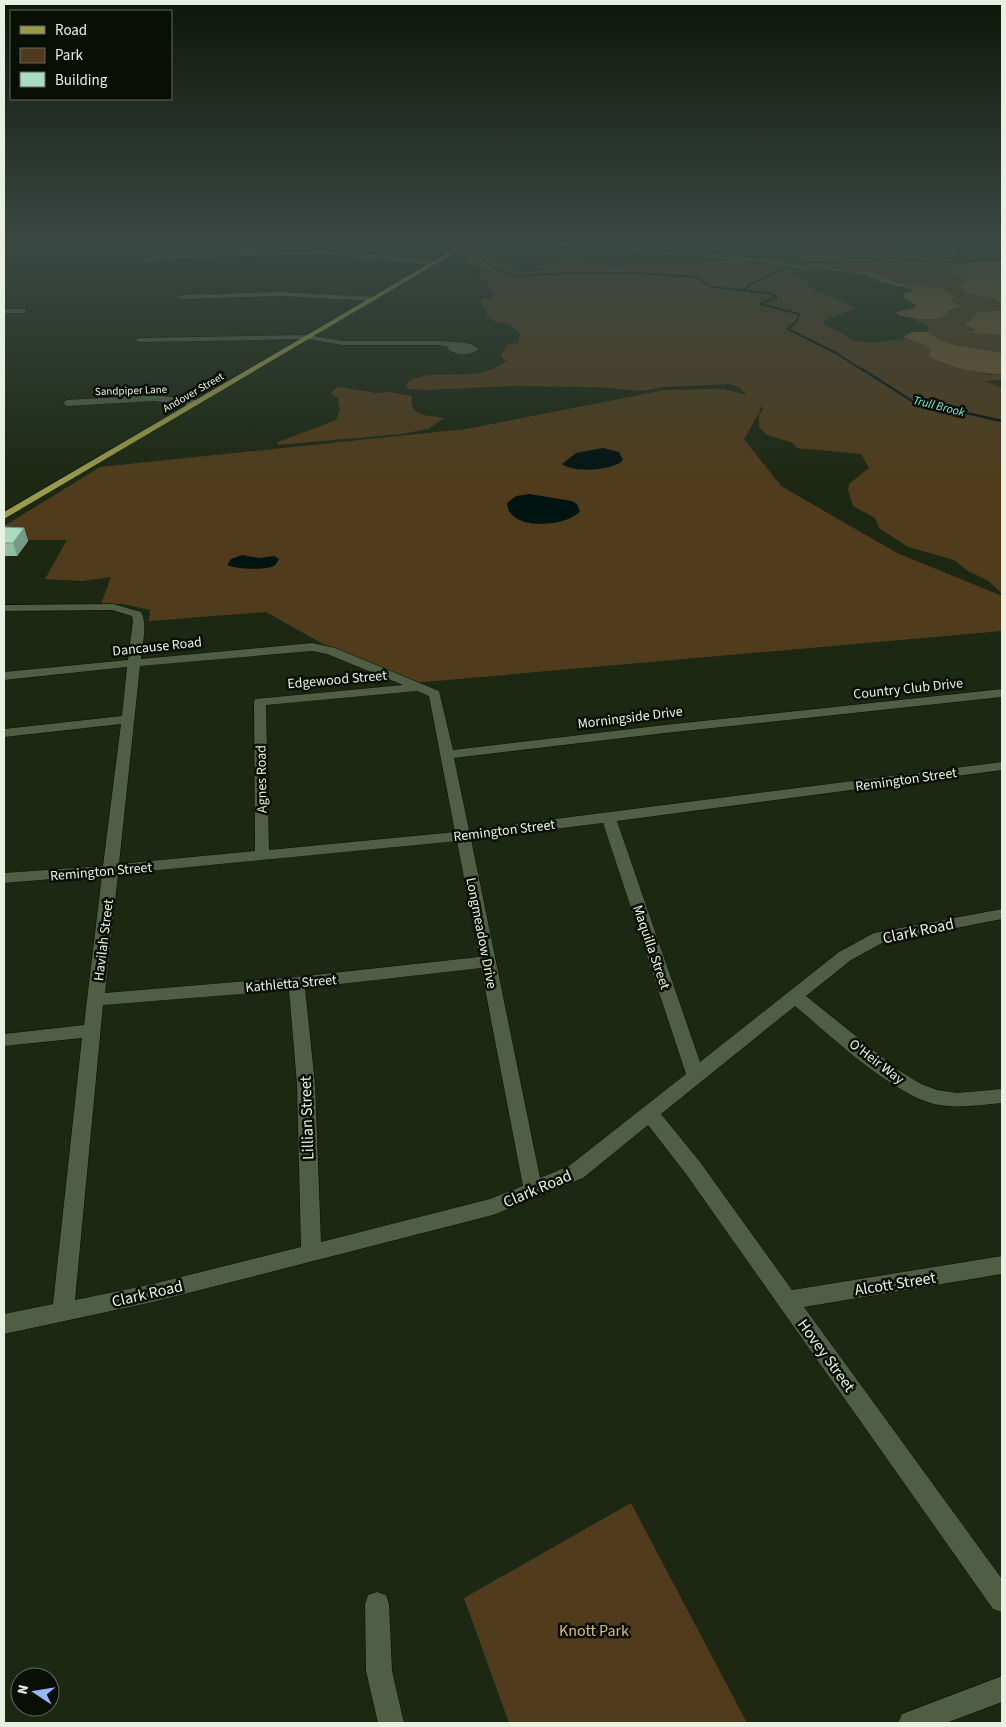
<svg xmlns="http://www.w3.org/2000/svg" width="1006" height="1727" viewBox="0 0 1006 1727" font-family="'Source Sans 3',sans-serif">
<style>
.green{fill:#503c1c}
.forest{fill:#70572e}
.water{fill:#021412}
.lines{fill:none;stroke-linecap:round;stroke-linejoin:round}
.stream-far1{stroke:#021412;stroke-width:2}
.stream{stroke:#021412;stroke-width:2.5}
.minor-casing{stroke:#061001;stroke-width:1}
.major-casing{stroke:#061001;stroke-width:1}
.minor{fill:#505e46;fill-rule:evenodd}
.major{fill:#999a4a;fill-rule:evenodd}
.wall{fill:#91bda4}
.shaded-wall{fill:#769a86}
.building{fill:#a9dcbf;stroke:#769a86}
.labels{text-anchor:middle;stroke-width:5;stroke-linejoin:round;paint-order:stroke}
.far-street-label{font-size:11px;fill:#e8f0e2;stroke:#0a0f06}
.far-water-label{font-size:12px;font-style:italic;fill:#81e6da;stroke:#0a0f06}
.street-label{font-size:14px;fill:#e8f0e2;stroke:#0a0f06}
.near-street-label{font-size:16px;fill:#e8f0e2;stroke:#0a0f06}
.near-park-label{font-size:16px;fill:#e2b977;stroke:#0a0f06}
</style>
<rect width="100%" height="100%" fill="#1c2812"/>
<g class="green">
<path d="M804,242h49l37,11 36,3 26,-3 6,1 -10,6c17,2 32,-8 49,0l-22,4 -21,1 -1,4 -7,2 11,3v2l8,3v3l-7,3c13,10 34,8 44,20v5l-24,2 -13,14 11,2 -7,4 33,3v18c-24,-6 -53,-4 -74,-21l1,-6 -15,-6 -1,-2 16,2 29,-12v-3l-8,-6 4,-2 -14,-9 -34,-3 -18,-7 -30,-6 -26,-4h-19l-21,-6 12,-4z"/>
<path d="M469,247h11l6,5 -4,2c5,5 11,5 17,8l1,2 25,9 21,-3v-3l19,-5v-4c5,0 15,0 19,4l-2,2h11l22,4 14,-3 57,1 37,-6 68,7 2,6 12,6 6,9 43,18 1,3 -32,12 1,3 31,17 19,2 35,-5 17,7 14,18 49,12 13,-1v6l-17,1 17,7v206l-13,-13 -21,-10 -14,-11 -46,-13 -29,-19 -4,-10 -22,-12 -5,-16 1,-6 20,-16 -8,-14 -64,-6 -4,-5 -26,-8 -8,-8v-12l4,-6 -3,-3v5l-16,28 37,47 116,67 105,43v35l-589,52 -90,-39 -57,-32 -117,9 1,-11 -27,-6h-22l10,-27 -29,4 -37,-2 22,-39h-63v-14l96,-59 366,-38 199,-39 59,-1 23,6 -7,-7 -10,-4 -68,3 -20,4 -44,-4 -84,-1 -88,4 -18,-1 -2,-5c21,-20 70,3 101,-24l-5,-2 -1,-4 3,-3 2,-6 12,-2 2,-9 -10,-9 -13,-3 -11,-7 1,-3 -5,-4 -1,-8 2,-2 8,1 3,-5 -6,-8v-4l-12,-5 11,-6 -16,-7 -2,-5 -9,-5z"/>
<path d="M339,387l37,6 13,-1 23,4c-3,24 19,18 32,22l-16,11 -27,5 -124,11 1,-3 58,-22 4,-10 -2,-12 -7,-4 3,-5z"/>
<path d="M631,1503l116,220h-238l-45,-125z"/>
</g>
<g class="forest">
<path d="M997,260h5v45l-9,-7 -26,-5 -9,-8 6,-3 1,-3 -8,-3v-2l-13,-4 9,-1 1,-4 21,-1z"/>
<path d="M817,268h15l54,7 6,6 14,4 35,3 14,9 -4,3 10,7 -13,4 1,3c-17,9 -32,5 -51,1l-2,-3 19,-4 1,-3 -13,-8v-3l10,-3 -2,-2 -33,-8 -11,-6z"/>
<path d="M1002,310v25l-38,-3 9,-1 2,-2 -12,-4 5,-2 10,-11z"/>
<path d="M912,332h16c21,17 50,15 74,21v21c-14,1 -66,-8 -73,-20l2,-3 -5,-6 -23,-8z"/>
</g>
<g class="water">
<path d="M603,448l16,4 4,8c-10,11 -50,13 -61,4l14,-11z"/>
<path d="M529,494l43,7 5,3 3,7c-12,16 -72,21 -73,-8l9,-7z"/>
<path d="M242,555l17,3 15,-2 5,3c-2,4 -4,7 -8,8 -8,3 -37,2 -44,-2l4,-6z"/>
</g>
<g class="lines">
<g class="stream-far1">
<path d="M428,242l9,2"/>
<path d="M461,250l13,3 25,18 19,5 48,-3h75l54,4 17,10 57,6 8,4 -17,7 39,10 -2,7 -9,8 48,24 28,18"/>
<path d="M798,264l14,-2 22,1 14,-5h20l20,4 22,-2 49,2 43,-4"/>
<path d="M744,290l6,-6 42,-18"/>
</g>
<path class="stream" d="M862,369l50,32 90,20"/>
<defs>
<g id="minor">
<path d="M443,242h6l13,6 -3,2 -13,-4z"/>
<path d="M539,242h24l207,17 44,10 -3,2 -41,-8 -228,-19z"/>
<path d="M326,250l108,11 3,2 -3,2 -108,-11 -156,4 -29,4 -3,-2 32,-6z"/>
<path d="M279,292l95,5 4,2 -4,2 -95,-5 -98,3 -4,-2 4,-2z"/>
<path d="M4,309h19l4,2 -4,2h-19z"/>
<path d="M308,335l34,6h98c13,2 29,-1 39,8 -8,7 -23,7 -31,0l1,-2 -9,-2h-98l-34,-6 -169,3 -4,-2 4,-2z"/>
<path d="M154,395l42,5 4,3 -4,3 -42,-5 -87,5 -4,-3 4,-3z"/>
<path d="M113,604l28,8c7,13 1,32 0,47l171,-16 23,5 104,43 14,59 212,-25 337,-36v8l-337,36 -211,25 15,72 533,-68v8l-385,51 83,241 139,-110 35,-19 128,-24v10l-118,23 -33,18 -45,36 92,74 23,14 16,6 20,3 45,-4v14c-22,2 -46,6 -68,1 -45,-12 -103,-68 -139,-98l-134,108 39,48 92,128 210,-34v18l-198,33 198,272v33l-9,-3 -307,-435 -38,-49 -65,53 -90,37 -340,87 -149,32v-20l49,-10 29,-266 -78,8v-12l80,-9 18,-150 -98,8v-10l99,-7 18,-142 -117,13v-8l118,-13 5,-49 -123,13v-8l124,-12 5,-39 -1,-5 -20,-6 -108,1v-6zM312,651l15,3 76,31 -148,14 -1,3 1,149 -136,13 21,-198zM417,691l12,5 26,136 -186,18 -3,-145zM603,823l83,251 -117,92 -29,12 -69,-339zM457,841l22,116 -183,20 -191,16 13,-119zM481,968l42,218 -33,13 -169,43 -6,-158 -10,-96zM289,990l8,94 4,163 -148,37 -78,16 28,-295z"/>
<path d="M377,1592l9,3 3,9 3,67 12,52h-26l-12,-52 -1,-67 3,-9z"/>
<path d="M1002,1676v26l-56,21h-48l4,-9z"/>
</g>
<path id="major" d="M466,242h7l-469,277v-7z"/>
</defs>
<use href="#minor" class="minor-casing"/>
<use href="#major" class="major-casing"/>
<use href="#minor" class="minor"/>
<use href="#major" class="major"/>
</g>
<path class="wall" d="M4,527l20,1 4,13 -11,15h-13z"/>
<path class="shaded-wall" d="M24,528l4,13 -11,15 -4,-13z"/>
<path class="building" d="M4,527l20,1 -11,15h-9z"/>
<linearGradient id="sky" x2="0" y2="1"><stop stop-color="#0f160a"/><stop offset="0.5" stop-color="#3a4844"/><stop offset="1" stop-color="#3a4844" stop-opacity="0"/></linearGradient>
<rect width="1006" height="484" fill="url(#sky)"/>
<g class="labels">
<g class="far-street-label">
<text transform="translate(131 390) rotate(-2)" y="4">Sandpiper Lane</text>
<text transform="translate(193 392) rotate(-30)" y="4">Andover Street</text>
</g>
<g class="far-water-label">
<text transform="translate(939 406) rotate(14)" y="4">Trull Brook</text>
</g>
<g class="street-label">
<text transform="translate(157 646) rotate(-6)" y="5">Dancause Road</text>
<text transform="translate(337 679) rotate(-5)" y="5">Edgewood Street</text>
<text transform="translate(908 688) rotate(-6)" y="5">Country Club Drive</text>
<text transform="translate(630 717) rotate(-7)" y="5">Morningside Drive</text>
<text transform="translate(261 779) rotate(-91)" y="5">Agnes Road</text>
<text transform="translate(906 779) rotate(-8)" y="5">Remington Street</text>
<text transform="translate(504 830) rotate(-7)" y="5">Remington Street</text>
<text transform="translate(101 871) rotate(-5)" y="5">Remington Street</text>
<text transform="translate(482 933) rotate(79)" y="5">Longmeadow Drive</text>
<text transform="translate(103 940) rotate(-83)" y="5">Havilah Street</text>
<text transform="translate(652 947) rotate(71)" y="5">Maquilla Street</text>
<text transform="translate(291 983) rotate(-5)" y="5">Kathletta Street</text>
<text transform="translate(877 1061) rotate(37)" y="5">O'Heir Way</text>
</g>
<g class="near-street-label">
<text transform="translate(918 930) rotate(-12)" y="6">Clark Road</text>
<text transform="translate(306 1118) rotate(-92)" y="6">Lillian Street</text>
<text transform="translate(537 1188) rotate(-23)" y="6">Clark Road</text>
<text transform="translate(895 1283) rotate(-9)" y="6">Alcott Street</text>
<text transform="translate(147 1293) rotate(-13)" y="6">Clark Road</text>
<text transform="translate(827 1355) rotate(54)" y="6">Hovey Street</text>
</g>
<g class="near-park-label">
<text x="594" y="1636">Knott Park</text>
</g>
</g>
<rect width="1006" height="1727" fill="none" stroke="#e8f0e2" stroke-width="10"/>
<rect x="10" y="10" width="162" height="90" fill="#0a0f06" stroke="#63695e"/>
<rect x="20" y="26" width="25" height="8" fill="#999a4a" stroke="#63695e"/>
<text x="55" y="35" font-size="15" fill="#e8f0e2">Road</text>
<rect x="20" y="48" width="25" height="15" fill="#503c1c" stroke="#63695e"/>
<text x="55" y="60" font-size="15" fill="#e8f0e2">Park</text>
<rect x="20" y="72" width="25" height="15" fill="#a9dcbf" stroke="#63695e"/>
<text x="55" y="85" font-size="15" fill="#e8f0e2">Building</text>
<g transform="translate(35 1692) rotate(282)"><circle r="24" fill="#0a0f06" stroke="#63695e"/>
<path d="M0-4L9 19L0 12L-9 19Z" fill="#99b5fd"/>
<text y="-8" font-size="14" font-weight="bold" text-anchor="middle" fill="#e8f0e2">N</text>
</g>
</svg>
